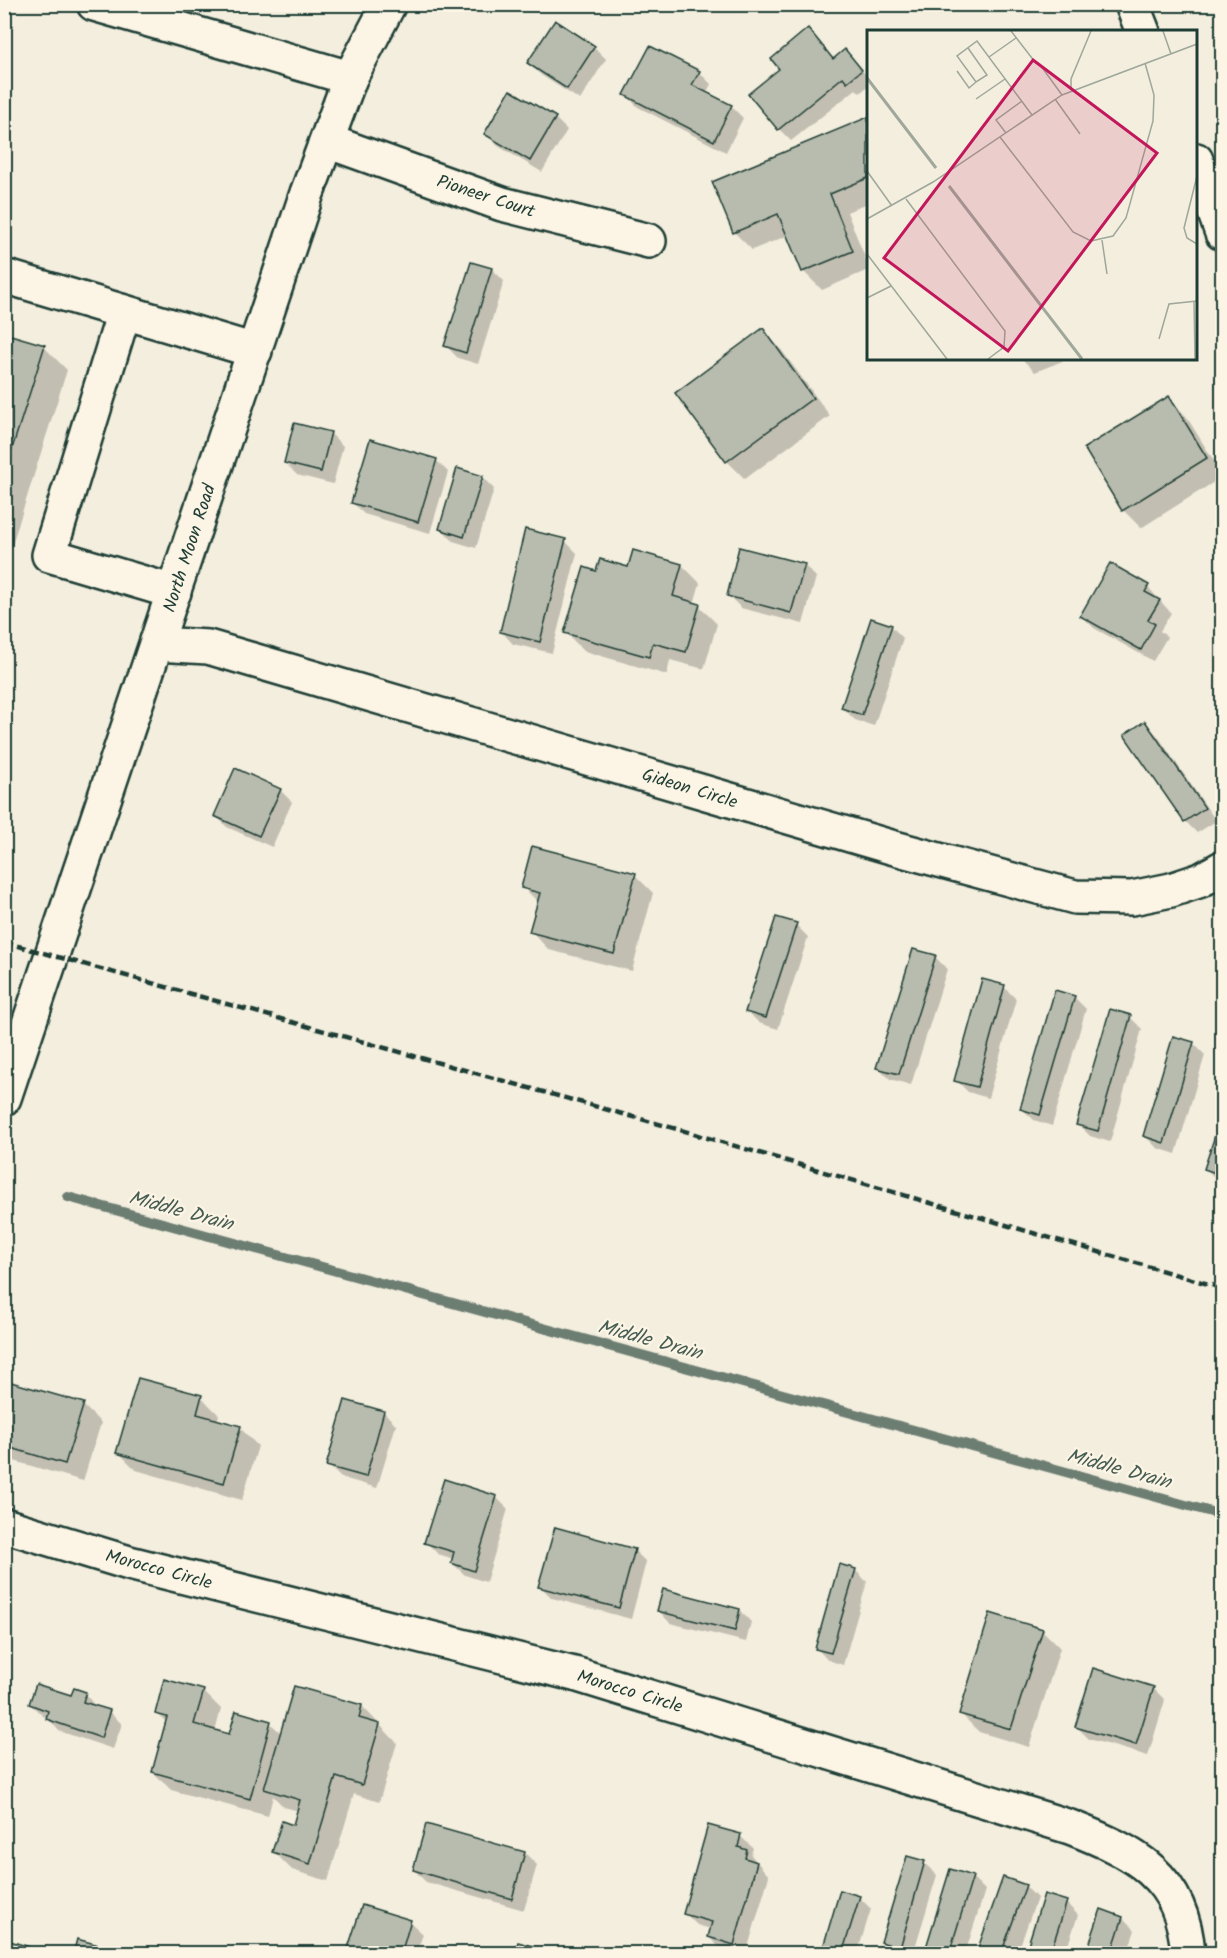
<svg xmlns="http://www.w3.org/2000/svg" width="1227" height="1958" viewBox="0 0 1227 1958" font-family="Kalam,sans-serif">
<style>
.shadow{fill:#0003}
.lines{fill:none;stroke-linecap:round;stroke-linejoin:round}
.stream{stroke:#6c7d72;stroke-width:10}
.building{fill:#b8bcae;stroke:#1f3d34;stroke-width:1.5}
.minor-casing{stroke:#1f3d34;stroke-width:38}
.minor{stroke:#fcf5e5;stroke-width:33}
.rail{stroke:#1f3d34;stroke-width:4.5;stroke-dasharray:9 4.5;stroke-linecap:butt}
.labels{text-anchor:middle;stroke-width:4.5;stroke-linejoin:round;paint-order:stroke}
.street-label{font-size:18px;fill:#1f3d34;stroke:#fcf5e5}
.water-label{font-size:20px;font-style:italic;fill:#465d53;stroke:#fcf5e5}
.inset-river{fill:none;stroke:#a0a89b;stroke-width:3}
.inset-road{fill:none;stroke:#9ea79a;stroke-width:1.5}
.view{fill:#c2185b;fill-opacity:0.15;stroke:#c2185b;stroke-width:3}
.inset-edge{fill:none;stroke:#1f3d34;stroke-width:3}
</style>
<rect width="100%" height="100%" fill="#f3eede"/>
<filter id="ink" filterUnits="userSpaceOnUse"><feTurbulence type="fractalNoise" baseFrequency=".0167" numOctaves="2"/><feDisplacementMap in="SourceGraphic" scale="12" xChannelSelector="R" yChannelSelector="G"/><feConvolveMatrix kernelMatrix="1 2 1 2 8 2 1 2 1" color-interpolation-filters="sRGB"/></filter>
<g filter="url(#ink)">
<g class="shadow">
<path d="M929,4h38l-27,11z"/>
<path d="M808,30l26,29 11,-8 23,26v9l-8,7 -4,-4 -65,52 -12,-12 3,-60z"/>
<path d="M594,47l12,12 -26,41 -39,-25 -12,-12z"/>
<path d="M699,72l12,12 -5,10 25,12 12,12 -17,34 -88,-45 -12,-12z"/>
<path d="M555,118l12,12 -25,42 -44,-26 -12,-12z"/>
<path d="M868,119v84l-21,9 21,53v5l-46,20 -18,-18 -15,-37 -37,15 -18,-18 -20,-49z"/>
<path d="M472,264l20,5 12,12 -26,83 -20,-6 -12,-12z"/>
<path d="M763,330l17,18 50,68 -85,63 -18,-18z"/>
<path d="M4,334l40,13 23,23 -63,200z"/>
<path d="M1021,358h49l-35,14z"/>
<path d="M1168,398l18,18 36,58v3l-81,51 -18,-18z"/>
<path d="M331,434l12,12 -10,38 -36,-9 -12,-12z"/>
<path d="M436,460l12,12 -18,61 -66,-19 -12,-12z"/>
<path d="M482,477l12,12 -18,59 -23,-7 -12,-13z"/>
<path d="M565,541l12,12 -25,100 -39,-9 -12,-13z"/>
<path d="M682,565l18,18 -6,21 5,2 18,18 -13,45 -34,-9 -3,15 -83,-24 -18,-18 31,-60z"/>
<path d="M804,565l12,12 -13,47 -62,-16 -12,-12z"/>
<path d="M1148,587l23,26 -11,18 7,6 -14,24 -59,-33 -12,-12z"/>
<path d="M891,626l12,12 -29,88 -19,-6 -12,-12z"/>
<path d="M1145,723l12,12 59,86 -19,12 -12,-12 -59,-85z"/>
<path d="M280,790l12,12 -20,45 -45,-20 -12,-12z"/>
<path d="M635,875l18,18 -21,78 -83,-21 -18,-19 8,-28 -16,-16z"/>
<path d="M796,925l12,12 -30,92 -19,-6 -12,-12z"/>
<path d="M935,957l12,12 -36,116 -21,-6 -12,-12z"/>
<path d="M1004,987l12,12 -28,99 -20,-6 -12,-12z"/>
<path d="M1074,997l12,12 -34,117 -18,-6 -13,-12z"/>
<path d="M1130,1017l12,12 -32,113 -20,-6 -12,-12z"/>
<path d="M1193,1043l12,12 -29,99 -19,-6 -12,-12z"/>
<path d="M1222,1119v64l-4,-2 -12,-12z"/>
<path d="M4,1381l79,24 18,18 -18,58 -79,-23z"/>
<path d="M201,1397l18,18 -2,6 23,7 18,18 -16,54 -106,-30 -18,-18z"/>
<path d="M384,1412l12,13 -19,63 -37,-11 -12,-12z"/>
<path d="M496,1497l12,12 -22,73 -21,-7 -13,-12 2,-4 -16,-5 -12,-12z"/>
<path d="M634,1550l12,12 -15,57 -79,-21 -12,-12z"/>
<path d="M855,1570l12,12 -24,83 -15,-5 -12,-12z"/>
<path d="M658,1610h81l12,12 -5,20 -76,-19z"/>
<path d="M1042,1630l18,18 -31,99 -50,-15 -18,-18z"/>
<path d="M1153,1688l12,12 -17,56 -59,-17 -12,-12z"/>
<path d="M203,1691l18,18 -6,23 15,4 40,-13 12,11 80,-28 35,37 -18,59 -25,-8 -26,87 -36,-11 -18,-18 20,-26 5,-15 -15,-4 -11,-11 -5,20 -97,-26 -18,-18 14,-49 -10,-10z"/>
<path d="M85,1694l12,14 12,4 13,12 -9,25 -54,-18 -11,-13 -5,-2 -13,-12z"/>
<path d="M740,1836l13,12 -2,7 18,21 -23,78h-9l-16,-5 -12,-12 2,-8 -14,-4 -12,-12z"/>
<path d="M525,1853l12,12 -13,45 -98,-28 -12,-12z"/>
<path d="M924,1863l13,12 -24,79h-18l-12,-12z"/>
<path d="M951,1871l22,7 12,12 -20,64h-40z"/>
<path d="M1025,1886l12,12 -20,56h-39z"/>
<path d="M859,1897l12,12 -14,45h-35z"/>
<path d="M1066,1903l12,12 -13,39h-38z"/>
<path d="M363,1906l47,16 13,12 -7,20h-69z"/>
<path d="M1123,1918l12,12 -8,24h-39z"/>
</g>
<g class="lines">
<path class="stream" d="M68,1197l1154,318"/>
</g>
<g class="building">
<path d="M555,20l40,26 -28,43 -40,-26z"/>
<path d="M808,28l25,31 12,-10 17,21 -15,12 -4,-5 -65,53 -30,-36 31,-25 -8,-10z"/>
<path d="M650,46l50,25 -8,14 40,20 -18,36 -90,-46z"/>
<path d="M510,90l46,27 -26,44 -46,-27z"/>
<path d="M868,117v61l-38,16 23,57 -51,21 -24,-58 -45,19 -21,-51z"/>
<path d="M471,262l21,6 -26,85 -22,-7z"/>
<path d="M763,328l50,70 -87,64 -51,-69z"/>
<path d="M4,333l41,12 -41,129z"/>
<path d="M1169,396l38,62 -85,53 -38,-63z"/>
<path d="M294,423l37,9 -10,40 -37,-9z"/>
<path d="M370,439l67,20 -19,63 -67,-19z"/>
<path d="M457,468l26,8 -19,61 -25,-8z"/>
<path d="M525,529l41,10 -26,103 -40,-10z"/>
<path d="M739,547l66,17 -14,49 -64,-17z"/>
<path d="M633,550l49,14 -9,32 27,8 -14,48 -33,-9 -4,14 -85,-24 20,-66 12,4 4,-12 28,8z"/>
<path d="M1110,563l39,22 -4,7 15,8 -12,20 7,4 -14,26 -61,-34z"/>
<path d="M871,618l21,7 -30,90 -21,-7z"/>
<path d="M1145,721l60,87 -21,14 -60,-87z"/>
<path d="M235,768l46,21 -22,47 -45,-20z"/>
<path d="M532,846l104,27 -22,81 -85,-22 11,-39 -19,-5z"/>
<path d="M776,917l21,6 -31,95 -21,-6z"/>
<path d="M913,949l23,6 -37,119 -23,-6z"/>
<path d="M982,979l23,6 -28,102 -23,-6z"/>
<path d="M1055,990l20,6 -35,119 -20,-6z"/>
<path d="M1110,1009l21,6 -33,116 -22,-6z"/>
<path d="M1173,1036l21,6 -30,101 -21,-7z"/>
<path d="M1222,1114v61l-18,-6z"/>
<path d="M138,1378l64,17 -5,19 44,12 -17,57 -108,-30z"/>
<path d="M4,1380l80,23 -19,61 -61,-18z"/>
<path d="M345,1400l39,11 -18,66 -40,-11z"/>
<path d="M444,1479l53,17 -23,75 -23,-8 3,-11 -30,-9z"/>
<path d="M555,1527l80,22 -16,59 -81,-21z"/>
<path d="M839,1564l17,5 -25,84 -16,-4z"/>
<path d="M663,1589l77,20 -5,22 -78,-20z"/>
<path d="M990,1613l53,16 -32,100 -52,-15z"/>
<path d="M1093,1668l61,19 -18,58 -61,-18z"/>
<path d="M164,1679l40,11 -10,34 35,10 7,-23 35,10 -21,78 -98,-27 15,-55 -12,-3z"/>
<path d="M36,1684l35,11 3,-7 12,4 -3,10 27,8 -9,28 -55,-19 2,-8 -19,-7z"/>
<path d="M294,1686l68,19 -3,13 21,6 -18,61 -26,-8 -26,87 -38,-12 10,-31 11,4 7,-25 -36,-11z"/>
<path d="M426,1824l99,28 -13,47 -99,-29z"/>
<path d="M708,1825l33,9 -3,13 9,3 -2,8 12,4 -23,83 -26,-8 4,-15 -29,-8z"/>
<path d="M907,1856l18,5 -25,87 -19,-6z"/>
<path d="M950,1869l23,7 -24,78h-25z"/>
<path d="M1003,1877l23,8 -25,69h-25z"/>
<path d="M840,1890l20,6 -18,58h-21z"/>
<path d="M1044,1894l23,7 -17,53h-25z"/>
<path d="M362,1905l49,15 -10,34h-55z"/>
<path d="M1101,1909l22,8 -12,37h-25z"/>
<path d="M77,1939l54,15h-58z"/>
<path d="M10,1941l23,7 -2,6h-25z"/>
<path d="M518,1942l43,12h-47z"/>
</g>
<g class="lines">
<defs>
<g id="minor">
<path d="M94,4l256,74"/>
<path d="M1132,4l11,28"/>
<path d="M327,141l175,63 147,37"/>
<path d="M1196,160l26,73"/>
<path d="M4,276l251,75"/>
<path d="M124,312l-75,243 125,37"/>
<path d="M157,644l51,3 683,200 184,50 57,1 39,-8 30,-10 21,-12"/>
<path d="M4,1098l303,-905 43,-115 39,-74"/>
<path d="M4,1525l125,38 449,112 492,152c64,25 113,48 118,127"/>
</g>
</defs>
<use href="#minor" class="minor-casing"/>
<use href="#minor" class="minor"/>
<path class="rail" d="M4,942l680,189 538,157"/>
</g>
</g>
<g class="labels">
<g class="street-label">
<text transform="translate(486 196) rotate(18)" y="6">Pioneer Court</text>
<text transform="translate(189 548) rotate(-72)" y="6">North Moon Road</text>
<text transform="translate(690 788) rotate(17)" y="6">Gideon Circle</text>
<text transform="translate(159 1569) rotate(15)" y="6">Morocco Circle</text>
<text transform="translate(630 1691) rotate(17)" y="6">Morocco Circle</text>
</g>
<g class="water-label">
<text transform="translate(181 1210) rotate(15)" y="7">Middle Drain</text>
<text transform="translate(650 1339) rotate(15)" y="7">Middle Drain</text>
<text transform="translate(1119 1468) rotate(15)" y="7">Middle Drain</text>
</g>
</g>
<g transform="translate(867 30)">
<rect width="330" height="330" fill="#f3eede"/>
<path class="inset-river" d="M0,48l69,90M82,156l133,173"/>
<path class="inset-road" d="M144,1l24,31M296,1l8,23M101,18l19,27 -11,7 -19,-26 20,-15 55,74M122,27l27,-19M174,36l21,29M90,41l12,17 7,-6M204,60v-11l20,-48M109,69l29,-20M188,69l25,35M139,103l-10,-13 26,-19M133,107l73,95 18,9 22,-5 13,-18 27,-97 1,-26 -9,-32M0,141l25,35M330,146l-13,52 3,10 10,6M39,169l99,132 -1,16 -16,12M0,189l66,-37 129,-87 135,-51M235,210l5,34M0,224l80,105M0,268l24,-12M327,271l1,58M292,309l10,-35 28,-3"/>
<path class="view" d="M166,30l124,93 -149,198 -124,-93z"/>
<rect width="330" height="330" class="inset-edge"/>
</g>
<rect width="1227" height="1958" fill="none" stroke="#fcf5e5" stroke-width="24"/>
<rect x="12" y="12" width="1203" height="1934" fill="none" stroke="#1f3d34" stroke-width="2" filter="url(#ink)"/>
</svg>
